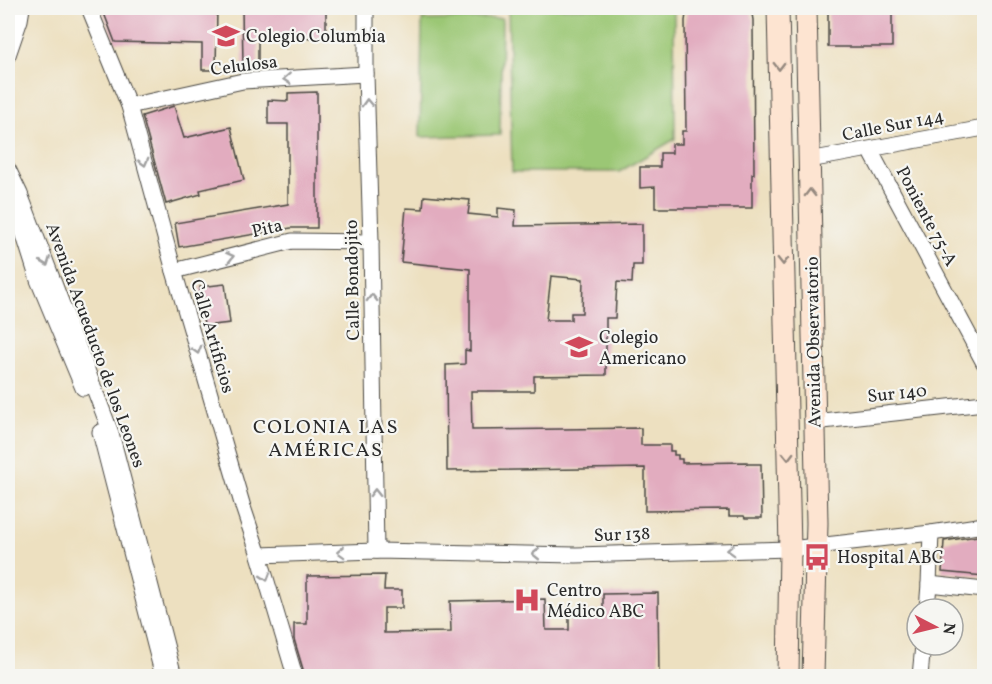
<svg xmlns="http://www.w3.org/2000/svg" width="992" height="684" viewBox="0 0 992 684" font-family="Vollkorn,serif">
<style>
.green{fill:#9bc774;stroke:#637950;stroke-width:1.5}
.building{fill:#e2acbf;fill-rule:evenodd}
.lines{fill:none;stroke-linecap:round;stroke-linejoin:round}
.minor-casing{stroke:#484641;stroke-width:17}
.secondary-casing{stroke:#484641;stroke-width:23}
.minor{stroke:#fff;stroke-width:15}
.secondary{stroke:#fde4d1;stroke-width:21}
.oneway{stroke:#94887e}
.oneway2{stroke:#a0a0a0}
.labels{text-anchor:middle;stroke-width:4.5;stroke-linejoin:round;paint-order:stroke}
.poi-label{font-size:18px;fill:#2b2b2b;stroke:#f6f6f2;text-anchor:start}
.street-label{font-size:18px;fill:#2b2b2b;stroke:#f6f6f2}
.neighbourhood-label{font-size:20px;letter-spacing:1.5px;fill:#2b2b2b;stroke:#f6f6f2}
</style>
<rect width="100%" height="100%" fill="#f6f6f2"/>
<filter id="ink" filterUnits="userSpaceOnUse"><feTurbulence type="fractalNoise" baseFrequency=".0167" numOctaves="2"/><feDisplacementMap in="SourceGraphic" scale="12" xChannelSelector="R" yChannelSelector="G"/><feConvolveMatrix kernelMatrix="1 2 1 2 8 2 1 2 1" color-interpolation-filters="sRGB"/></filter>
<filter id="wash" filterUnits="userSpaceOnUse"><feTurbulence type="fractalNoise" baseFrequency=".008" numOctaves="4" result="noise"/><feDisplacementMap in="SourceGraphic" scale="24" xChannelSelector="R" yChannelSelector="G"/><feGaussianBlur stdDeviation="1.35" result="paint"/><feColorMatrix in="noise" values="0 0 0 0 0 0 0 0 0 0 0 0 0 0 0 0 0 1.4 0 .05"/><feComposite in="paint" operator="in"/></filter>
<g filter="url(#wash)">
<rect width="100%" height="100%" fill="#ede0c0"/>
<g class="green">
<path d="M508,8h166l1,131 -56,33h-107z"/>
<path d="M502,18l-2,117 -80,2 2,-117z"/>
</g>
<g id="blocks">
<g class="building">
<path d="M102,8h115l-1,62h-14v-26l-87,-2z"/>
<path d="M242,8h84v30l-68,-1v28h-15z"/>
<path d="M687,8h64l2,12 1,154h-2v34h-97v-21l-15,1v-21h20v-14h12v-9h10v-13h4l-1,-110z"/>
<rect x="828" y="8" width="64" height="39"/>
<path d="M317,92v136h-26l-112,19 -4,-24 113,-19v-80h-20v-24l20,1v-8z"/>
<path d="M174,106l10,32 47,-11 13,53 -44,10 1,4 -35,10 -24,-88z"/>
<path d="M424,196l46,4 -2,14 30,3v-9l18,2 -1,16 127,-2v41h-9l-1,18 -15,-1 -2,36h-9v57l-72,1v15h-63l1,39 169,-2v17h29v6h4v4h4v4h4v4l65,-1v2h14l1,54h-17l-1,-2h-15v-6l-84,1v-43l-198,3 -1,-106 19,-1v-14l5,1v-82l-69,-7 5,-54 17,1zM551,276l32,3 -1,34h-11v7h-25z"/>
<path d="M225,284l5,39 -26,3 -4,-39z"/>
<path d="M984,535v41l-42,-4 2,-31z"/>
<path d="M385,575l-1,15h18v18h-18v25l67,-1 -1,-31 95,-2 1,31h23v-18l34,-1v-17l55,-1 1,83h-354l-11,-37v-15h13v-48z"/>
</g>
</g>
</g>
<g filter="url(#ink)">
<use href="#blocks" fill-opacity="0" stroke="#484641" stroke-width="1.5"/>
<g class="lines">
<defs>
<g id="minor">
<path d="M89,8l40,98 45,165 69,236 16,48 36,121"/>
<path d="M366,8v66l5,168 5,309"/>
<path d="M8,55l12,-35 2,-12"/>
<path d="M129,106l114,-25 123,-7"/>
<path d="M870,150l114,213"/>
<path d="M809,160l175,-32"/>
<path d="M8,169l12,25 91,239 63,243"/>
<path d="M10,191l28,89 45,108"/>
<path d="M174,271l118,-30 79,1"/>
<path d="M814,422l170,-19"/>
<path d="M100,432l63,244"/>
<path d="M259,555l117,-4 200,4 214,-6 141,-16 53,-8"/>
<path d="M929,584l55,6"/>
<path d="M927,609l2,-25 2,-51"/>
<path d="M920,676l3,-31"/>
</g>
<g id="secondary">
<path d="M778,8l12,541 -2,127"/>
<path d="M806,8l11,515 -4,153"/>
</g>
</defs>
<use href="#minor" class="minor-casing"/>
<use href="#secondary" class="secondary-casing"/>
<use href="#minor" class="minor"/>
<use href="#secondary" class="secondary"/>
</g>
<defs><path id="oneway-chevron" d="M-2-3.5L2.5 0L-2 3.5" fill="none" stroke-width="1.6" stroke-linecap="round" stroke-linejoin="round" transform="scale(1.5)"/></defs>
<g class="oneway">
<use href="#oneway-chevron" transform="translate(779 66) rotate(89)"/>
<use href="#oneway-chevron" transform="translate(810 193) rotate(-91)"/>
<use href="#oneway-chevron" transform="translate(783 261) rotate(89)"/>
<use href="#oneway-chevron" transform="translate(788 456) rotate(89)"/>
</g>
<g class="oneway2">
<use href="#oneway-chevron" transform="translate(287 79) rotate(177)"/>
<use href="#oneway-chevron" transform="translate(367 103) rotate(-92)"/>
<use href="#oneway-chevron" transform="translate(144 162) rotate(75)"/>
<use href="#oneway-chevron" transform="translate(230 257) rotate(-14)"/>
<use href="#oneway-chevron" transform="translate(46 262) rotate(69)"/>
<use href="#oneway-chevron" transform="translate(372 298) rotate(-91)"/>
<use href="#oneway-chevron" transform="translate(197 350) rotate(74)"/>
<use href="#oneway-chevron" transform="translate(375 493) rotate(-91)"/>
<use href="#oneway-chevron" transform="translate(731 550) rotate(178)"/>
<use href="#oneway-chevron" transform="translate(341 552) rotate(178)"/>
<use href="#oneway-chevron" transform="translate(536 554) rotate(-179)"/>
<use href="#oneway-chevron" transform="translate(266 577) rotate(73)"/>
</g>
</g>
<defs>
<symbol id="school-bare" viewBox="-9 -9 18 18"><path d="M0-5L7-2L0 1L-7-2ZM-4 1L0 2.5L4 1V4Q0 6-4 4Z" fill="#d1495b" stroke="#f6f6f2" stroke-width="2.5" paint-order="stroke"/></symbol>
<symbol id="bus-bare" viewBox="-9 -9 18 18"><path d="M-5-6H5V4H4V6H2V4H-2V6H-4V4H-5ZM-3.5-4V0h7V-4ZM-3.5 1.2v1.5H-2V1.2ZM2 1.2v1.5H3.5V1.2Z" fill="#d1495b" stroke="#f6f6f2" stroke-width="2.5" paint-order="stroke"/></symbol>
<symbol id="hospital-bare" viewBox="-9 -9 18 18"><path d="M-5-5h3v3.5h4V-5h3V5h-3V1.5h-4V5h-3Z" fill="#d1495b" stroke="#f6f6f2" stroke-width="2.5" paint-order="stroke"/></symbol>
</defs>
<g fill-rule="evenodd">
<use href="#school-bare" x="207" y="17" width="38" height="38"/>
<use href="#school-bare" x="560" y="328" width="38" height="38"/>
<use href="#bus-bare" x="798" y="538" width="38" height="38"/>
<use href="#hospital-bare" x="508" y="581" width="38" height="38"/>
</g>
<g class="labels">
<g class="poi-label">
<text x="246" y="42">Colegio Columbia</text>
<text x="599" y="343">Colegio<tspan x="599" dy="21">Americano</tspan></text>
<text x="837" y="563">Hospital ABC</text>
<text x="547" y="596">Centro<tspan x="547" dy="21">Médico ABC</tspan></text>
</g>
<g class="street-label">
<text transform="translate(244 65) rotate(-7)" y="6">Celulosa</text>
<text transform="translate(893 125) rotate(-11)" y="6">Calle Sur 144</text>
<text transform="translate(927 216) rotate(62)" y="6">Poniente 75-A</text>
<text transform="translate(267 228) rotate(-13)" y="6">Pita</text>
<text transform="translate(352 280) rotate(-91)" y="6">Calle Bondojito</text>
<text transform="translate(213 336) rotate(74)" y="6">Calle Artificios</text>
<text transform="translate(813 342) rotate(-91)" y="6">Avenida Observatorio</text>
<text transform="translate(96 345) rotate(70)" y="6">Avenida Acueducto de los Leones</text>
<text transform="translate(897 393) rotate(-6)" y="6">Sur 140</text>
<text transform="translate(622 534) rotate(-2)" y="6">Sur 138</text>
</g>
<g class="neighbourhood-label">
<text x="326" y="433">COLONIA LAS<tspan x="326" dy="23">AMÉRICAS</tspan></text>
</g>
</g>
<rect width="992" height="684" fill="none" stroke="#f6f6f2" stroke-width="30"/>
<g transform="translate(935 627) rotate(97)"><circle r="28" fill="#f6f6f2" stroke="#a5a5a2" stroke-width="1.5"/>
<path d="M0-4.5L10 22L0 15L-10 22Z" fill="#d1495b"/>
<text y="-9" font-size="16" font-weight="bold" text-anchor="middle" fill="#2b2b2b">N</text>
</g>
</svg>
